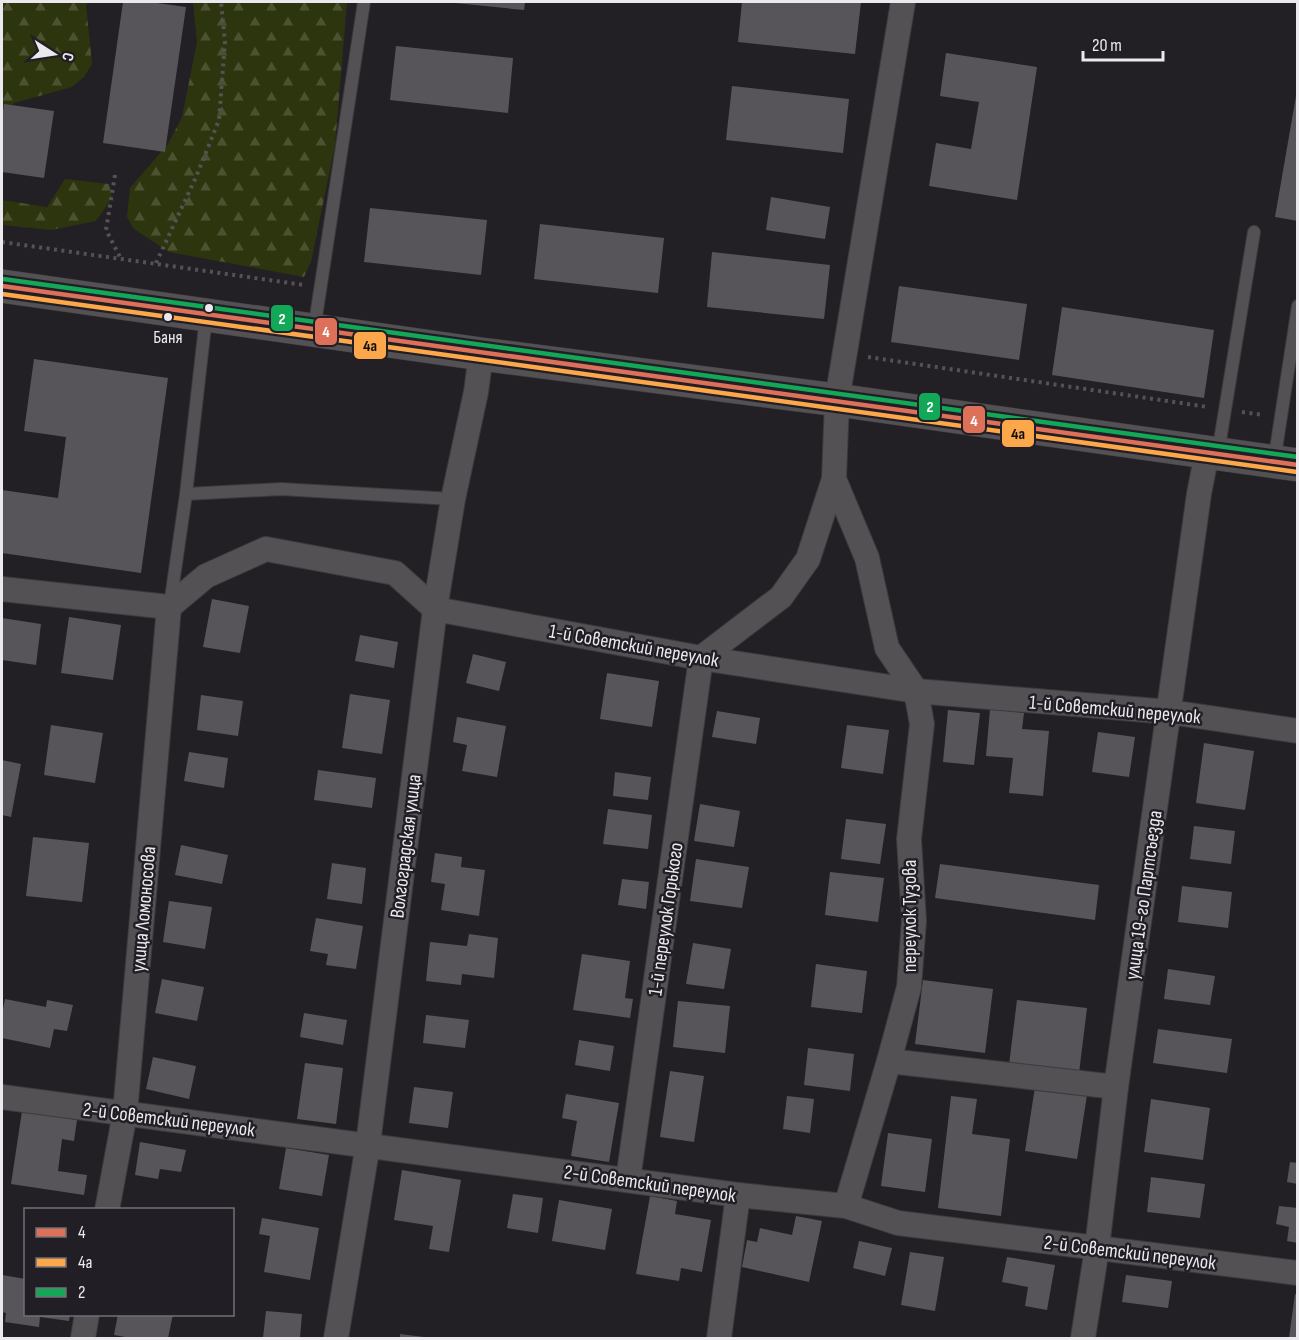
<svg xmlns="http://www.w3.org/2000/svg" width="1299" height="1340" viewBox="0 0 1299 1340" font-family="'Sofia Sans Condensed',sans-serif">
<style>
.forest{fill:url(#forest-firs)}
.building{fill:#575559}
.lines{fill:none;stroke-linecap:round;stroke-linejoin:round}
.lane-casing{stroke:#3d3a3e;stroke-width:14}
.street-casing{stroke:#3d3a3e;stroke-width:26}
.secondary-casing{stroke:#3d3a3e;stroke-width:34}
.path{stroke:#545255;stroke-width:4;stroke-dasharray:3 4.5;stroke-linecap:butt}
.lane{stroke:#535154;stroke-width:12}
.street{stroke:#535154;stroke-width:24}
.secondary{stroke:#535154;stroke-width:33}
.bus-1-casing{stroke:#221e26;stroke-width:9}
.bus-2-casing{stroke:#221e26;stroke-width:9}
.bus-3-casing{stroke:#221e26;stroke-width:9}
.bus-1{stroke:#dc7059;stroke-width:4.5}
.bus-2{stroke:#fca74a;stroke-width:4.5}
.bus-3{stroke:#13a758;stroke-width:4.5}
.bus-dot{fill:#ece9ee;stroke:#221e26;stroke-width:2}
.labels{text-anchor:middle;stroke-width:5;stroke-linejoin:round;paint-order:stroke}
.bus-label{font-size:18px;fill:#ece9ee;stroke:#221e26}
.street-label{font-size:20px;fill:#ece9ee;stroke:#221e26}
.line-badge{stroke:#221e26;stroke-width:2}
.badge-label{font-size:16px;text-anchor:middle;font-weight:bold;fill:#fff}
.pale-badge-label{font-size:16px;text-anchor:middle;font-weight:bold;fill:#111}
</style>
<defs>
<pattern id="forest-firs" width="22" height="20" patternUnits="userSpaceOnUse" patternTransform="scale(1.5)"><rect width="22" height="20" fill="#2d350e"/><path d="M5 1l3.5 6h-7zM16 11l3.5 6h-7z" fill="#4c5231"/></pattern>
</defs>
<rect width="100%" height="100%" fill="#222024"/>
<g class="forest">
<path d="M2,2h86l-2,3 6,59 -8,13 -12,10 -58,16 -12,12z"/>
<path d="M193,2h154l-12,143 -24,117 -7,15 -135,-25 -35,-23 -7,-12 3,-29 38,-44 14,-27 15,-75z"/>
<path d="M65,179l44,5 3,14 -16,23 -45,9 -49,-5v-25l45,7z"/>
</g>
<g class="building">
<path d="M123,2h27l36,5 -21,145 -62,-9z"/>
<path d="M455,2h70l-1,8 -69,-7z"/>
<path d="M742,2h119l-6,52 -117,-12z"/>
<path d="M396,46l117,12 -5,55 -118,-13z"/>
<path d="M946,53l91,14 -20,133 -88,-14 7,-43 35,6 8,-47 -39,-6z"/>
<path d="M732,86l117,13 -6,54 -117,-13z"/>
<path d="M1296,96l2,1v124l-23,-4z"/>
<path d="M4,104l50,7 -10,67 -42,-6v-54z"/>
<path d="M771,197l59,10 -5,32 -59,-9z"/>
<path d="M370,208l117,12 -6,55 -117,-13z"/>
<path d="M540,224l124,14 -6,55 -124,-14z"/>
<path d="M712,252l118,13 -6,54 -117,-12z"/>
<path d="M899,286l128,18 -8,56 -128,-18z"/>
<path d="M1062,307l152,23 -10,68 -152,-23z"/>
<path d="M34,359l134,19 -27,195 -139,-20v-63l56,8 8,-61 -42,-6z"/>
<path d="M212,599l37,7 -9,47 -37,-6z"/>
<path d="M69,617l52,8 -8,55 -52,-7z"/>
<path d="M2,618l39,6 -5,41 -34,-5z"/>
<path d="M360,635l38,7 -4,26 -39,-7z"/>
<path d="M473,654l33,8 -7,29 -33,-8z"/>
<path d="M607,673l52,8 -7,46 -52,-8z"/>
<path d="M350,694l40,6 -8,54 -40,-6z"/>
<path d="M201,695l42,6 -5,35 -41,-6z"/>
<path d="M990,709l34,4 -2,16 27,2 -6,65 -34,-3 4,-35 -27,-2z"/>
<path d="M948,710l32,3 -6,52 -31,-3z"/>
<path d="M717,711l43,7 -4,26 -44,-7z"/>
<path d="M457,717l49,9 -9,51 -35,-6 5,-26 -14,-3z"/>
<path d="M51,725l52,8 -8,50 -51,-8z"/>
<path d="M847,725l42,5 -6,44 -42,-6z"/>
<path d="M1098,732l37,5 -6,40 -37,-5z"/>
<path d="M1204,743l50,8 -9,59 -49,-7z"/>
<path d="M189,752l39,6 -4,30 -40,-7z"/>
<path d="M2,760l19,4 -10,53 -9,-2z"/>
<path d="M318,770l58,8 -4,30 -58,-8z"/>
<path d="M615,772l36,5 -3,23 -35,-4z"/>
<path d="M700,804l40,7 -6,36 -40,-6z"/>
<path d="M608,809l44,6 -4,34 -45,-5z"/>
<path d="M846,819l40,5 -6,40 -39,-5z"/>
<path d="M1194,826l41,5 -4,33 -41,-5z"/>
<path d="M33,837l56,6 -7,59 -56,-6z"/>
<path d="M181,845l47,10 -6,29 -47,-9z"/>
<path d="M435,853l27,4 -1,10 24,3 -6,46 -38,-6 4,-26 -14,-2z"/>
<path d="M696,859l53,8 -7,41 -52,-7z"/>
<path d="M332,863l34,5 -4,36 -35,-5z"/>
<path d="M940,864l159,21 -4,35 -160,-22z"/>
<path d="M830,872l54,6 -6,44 -53,-7z"/>
<path d="M622,879l27,3 -3,27 -28,-4z"/>
<path d="M1182,886l50,6 -4,36 -50,-6z"/>
<path d="M169,901l43,6 -7,42 -42,-7z"/>
<path d="M316,918l47,8 -7,43 -30,-4 2,-11 -18,-3z"/>
<path d="M469,934l29,4 -4,40 -32,-4 -1,11 -35,-4 4,-39 37,4z"/>
<path d="M693,943l38,6 -7,40 -38,-5z"/>
<path d="M582,954l48,7 -5,37 8,1 -3,19 -57,-8z"/>
<path d="M816,964l51,7 -5,42 -51,-6z"/>
<path d="M1168,969l47,7 -5,29 -46,-6z"/>
<path d="M162,979l42,8 -7,34 -42,-8z"/>
<path d="M923,980l70,9 -8,64 -70,-9z"/>
<path d="M5,999l41,8 1,-7 26,5 -6,26 -13,-2 -4,19 -48,-10v-24z"/>
<path d="M1017,1000l70,8 -8,65 -70,-8z"/>
<path d="M678,1001l52,5 -5,47 -52,-6z"/>
<path d="M304,1013l43,7 -4,25 -43,-8z"/>
<path d="M426,1015l43,5 -4,28 -42,-5z"/>
<path d="M1158,1029l74,10 -5,34 -74,-10z"/>
<path d="M579,1040l35,6 -4,25 -35,-6z"/>
<path d="M808,1048l46,6 -4,37 -46,-6z"/>
<path d="M153,1057l43,9 -7,33 -43,-10z"/>
<path d="M305,1063l38,5 -7,56 -39,-5z"/>
<path d="M670,1071l34,5 -10,66 -34,-5z"/>
<path d="M414,1087l39,5 -5,36 -39,-5z"/>
<path d="M1035,1087l52,8 -10,64 -52,-8z"/>
<path d="M566,1094l53,9 -10,59 -38,-6 6,-35 -15,-3z"/>
<path d="M787,1096l27,3 -4,34 -27,-4z"/>
<path d="M951,1096l26,3 -5,35 38,5 -9,77 -63,-8z"/>
<path d="M1151,1099l59,9 -7,52 -59,-8z"/>
<path d="M22,1111l55,9 -3,21 -12,-2 -4,32 29,4 -3,20 -73,-11z"/>
<path d="M888,1133l44,6 -7,53 -44,-6z"/>
<path d="M140,1142l46,8 -5,22 -21,-3 -2,10 -23,-4z"/>
<path d="M286,1148l43,7 -7,41 -43,-7z"/>
<path d="M1290,1162l8,1v21l-11,-2z"/>
<path d="M402,1170l59,10 -12,72 -20,-3 4,-23 -39,-6z"/>
<path d="M1151,1177l54,7 -5,34 -53,-6z"/>
<path d="M513,1194l30,4 -5,35 -31,-5z"/>
<path d="M650,1196l27,5 -2,13 36,6 -9,52 -21,-4 -2,13 -43,-7z"/>
<path d="M559,1200l53,9 -7,41 -53,-9z"/>
<path d="M1279,1206l19,2v35l-11,-2 2,-14 -13,-3z"/>
<path d="M796,1216l26,5 -13,61 -67,-15 5,-27 10,2 3,-14 32,7z"/>
<path d="M262,1218l57,10 -9,52 -46,-8 6,-36 -11,-2z"/>
<path d="M859,1241l33,7 -7,28 -32,-8z"/>
<path d="M910,1252l34,5 -9,54 -34,-6z"/>
<path d="M1007,1257l48,8 -8,45 -22,-4 3,-19 -26,-5z"/>
<path d="M2,1275l24,4v35h44l-1,7 -29,-4 -1,10 -34,-5 1,-9 -4,-1z"/>
<path d="M1126,1275l46,6 -4,27 -46,-6z"/>
<path d="M1295,1294l3,1v43h-9z"/>
<path d="M266,1311l36,3 -2,24h-37z"/>
<path d="M118,1314h55l-5,24h-37l-17,-3z"/>
<path d="M400,1334l24,3v1h-24z"/>
</g>
<g class="lines">
<defs>
<g id="lane">
<path d="M314,330l50,-328"/>
<path d="M1218,453l36,-221"/>
<path d="M1274,462l24,-156"/>
<path d="M186,494l20,-177"/>
<path d="M170,605l16,-111 95,-5 172,10"/>
</g>
<g id="street">
<path d="M2,589l167,18 37,-31 60,-27 129,24 40,36 266,49 215,33 254,21 128,19"/>
<path d="M889,1061l227,26"/>
<path d="M2,1097l736,98 108,11 52,17 400,50"/>
<path d="M628,1180l73,-522 80,-61 27,-38 26,-80"/>
<path d="M846,1206l43,-145 20,-74 5,-66 -5,-82 13,-115 -6,-33 -29,-43 -20,-90 -33,-79 3,-79 66,-398"/>
<path d="M107,1210l18,-97 44,-506"/>
<path d="M83,1338l4,-24"/>
<path d="M336,1338l32,-194 67,-535 18,-110 23,-107 5,-38"/>
<path d="M719,1338l19,-143"/>
<path d="M1083,1338l14,-90 19,-161 83,-593 8,-41"/>
</g>
<path id="secondary" d="M2,286l479,68 356,46 461,65"/>
</defs>
<use href="#lane" class="lane-casing"/>
<use href="#street" class="street-casing"/>
<use href="#secondary" class="secondary-casing"/>
<g class="path">
<path d="M115,175l-9,55 15,29"/>
<path d="M2,242l302,43"/>
<path d="M156,263l40,-86 23,-57 6,-78 -4,-40"/>
<path d="M868,357l340,50"/>
<path d="M1242,412l22,3"/>
</g>
<use href="#lane" class="lane"/>
<use href="#street" class="street"/>
<use href="#secondary" class="secondary"/>
<defs>
<path id="bus-1" d="M2,286c432,61 864,118 1296,179"/>
<path id="bus-2" d="M2,294c431,61 863,118 1295,178"/>
<path id="bus-3" d="M3,279c431,61 863,118 1295,178"/>
</defs>
<use href="#bus-1" class="bus-1-casing"/>
<use href="#bus-2" class="bus-2-casing"/>
<use href="#bus-3" class="bus-3-casing"/>
<use href="#bus-1" class="bus-1"/>
<use href="#bus-2" class="bus-2"/>
<use href="#bus-3" class="bus-3"/>
</g>
<g class="bus-dot">
<circle cx="209" cy="308" r="5"/>
<circle cx="168" cy="317" r="5"/>
</g>
<g class="labels">
<g class="bus-label">
<text x="168" y="343">Баня</text>
</g>
<g class="street-label">
<text transform="translate(634 645) rotate(10)" y="7">1-й Советский переулок</text>
<text transform="translate(1115 709) rotate(5)" y="7">1-й Советский переулок</text>
<text transform="translate(405 846) rotate(-83)" y="7">Волгоградская улица</text>
<text transform="translate(1143 895) rotate(-82)" y="7">улица 19-го Партсъезда</text>
<text transform="translate(143 909) rotate(-85)" y="7">улица Ломоносова</text>
<text transform="translate(909 916) rotate(-90)" y="7">переулок Тузова</text>
<text transform="translate(665 919) rotate(-82)" y="7">1-й переулок Горького</text>
<text transform="translate(169 1119) rotate(7)" y="7">2-й Советский переулок</text>
<text transform="translate(650 1183) rotate(8)" y="7">2-й Советский переулок</text>
<text transform="translate(1130 1252) rotate(7)" y="7">2-й Советский переулок</text>
</g>
</g>
<g class="line-badge">
<rect x="270" y="304" width="24" height="28" rx="6" fill="#13a758"/>
<rect x="314" y="317" width="24" height="29" rx="6" fill="#dc7059"/>
<rect x="353" y="331" width="34" height="29" rx="6" fill="#fca74a"/>
<rect x="918" y="392" width="23" height="29" rx="6" fill="#13a758"/>
<rect x="962" y="405" width="24" height="29" rx="6" fill="#dc7059"/>
<rect x="1001" y="419" width="34" height="29" rx="6" fill="#fca74a"/>
</g>
<g class="badge-label">
<text x="282" y="324">2</text>
<text x="326" y="337">4</text>
<text x="930" y="412">2</text>
<text x="974" y="426">4</text>
</g>
<g class="pale-badge-label">
<text x="370" y="351">4а</text>
<text x="1018" y="439">4а</text>
</g>
<rect width="1299" height="1340" fill="none" stroke="#ece9ee" stroke-width="6"/>
<rect x="24" y="1208" width="210" height="108" fill="#221e26" stroke="#736f76" stroke-width="1.5"/>
<rect x="36" y="1228" width="30" height="9" fill="#dc7059" stroke="#736f76" stroke-width="1.5"/>
<text x="78" y="1238" font-size="18" fill="#ece9ee">4</text>
<rect x="36" y="1258" width="30" height="9" fill="#fca74a" stroke="#736f76" stroke-width="1.5"/>
<text x="78" y="1268" font-size="18" fill="#ece9ee">4а</text>
<rect x="36" y="1288" width="30" height="9" fill="#13a758" stroke="#736f76" stroke-width="1.5"/>
<text x="78" y="1298" font-size="18" fill="#ece9ee">2</text>
<g transform="translate(54 54) rotate(102)" stroke="#221e26" stroke-width="4.5" paint-order="stroke">
<path d="M0-4.5L10 22L0 15L-10 22Z" fill="#ece9ee"/>
<text y="-9" font-size="16" font-weight="bold" text-anchor="middle" fill="#ece9ee">С</text>
</g>
<path d="M1083 51v9h80v-9" fill="none" stroke="#ece9ee" stroke-width="3"/>
<text x="1092" y="51" font-size="18" fill="#ece9ee" stroke="#221e26" stroke-width="4.5" paint-order="stroke">20 m</text>
</svg>
